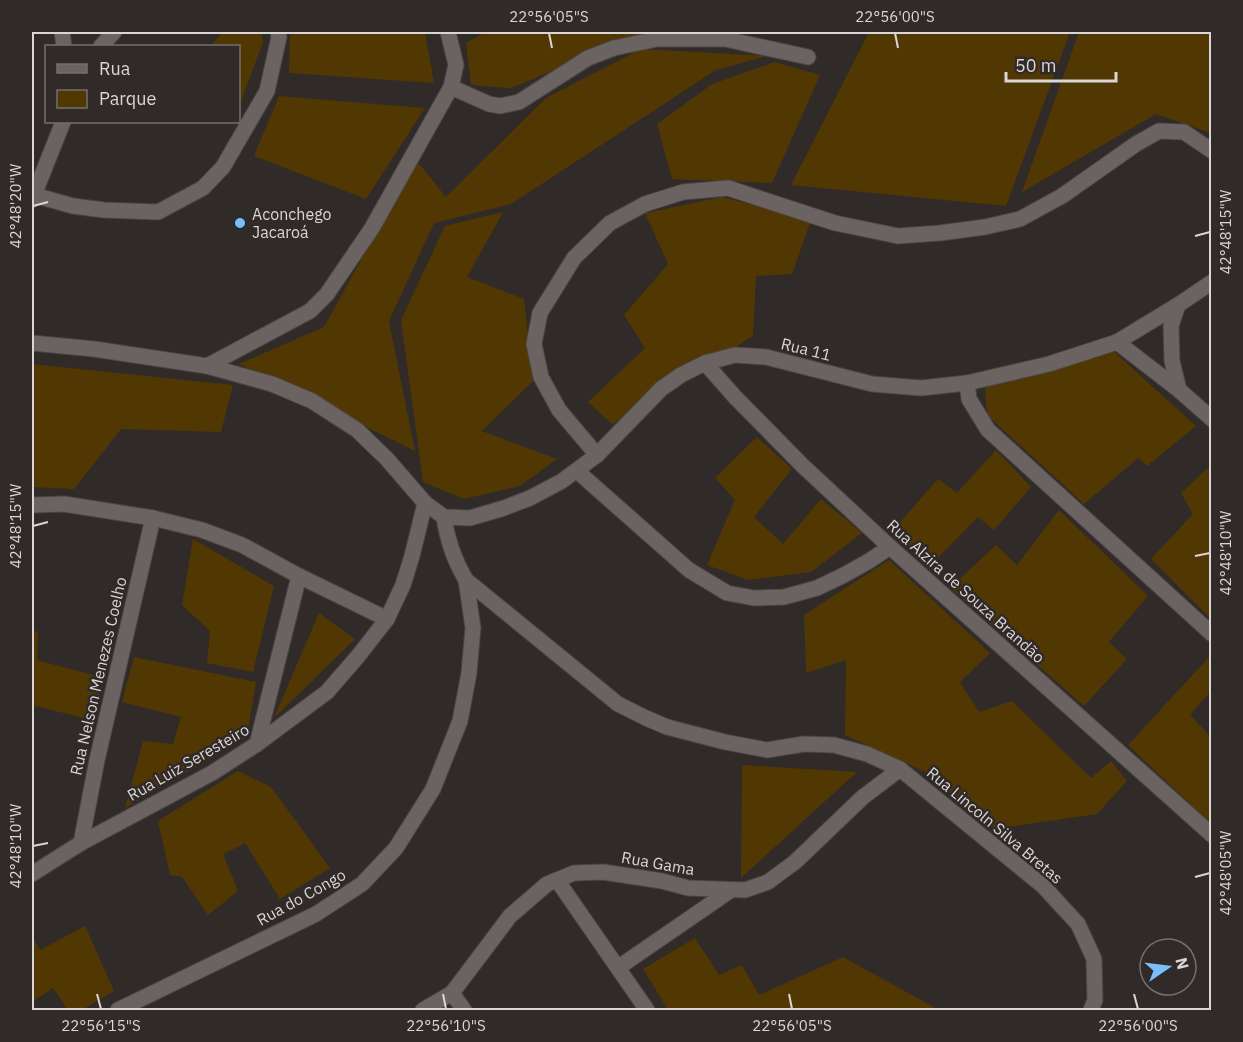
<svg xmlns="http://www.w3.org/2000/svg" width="1243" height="1042" viewBox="0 0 1243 1042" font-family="'IBM Plex Sans',sans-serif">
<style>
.green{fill:#513803}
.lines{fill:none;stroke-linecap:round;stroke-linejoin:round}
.street-casing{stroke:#4a4645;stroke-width:17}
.street{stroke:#6a6362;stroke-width:15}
.ticks{fill:none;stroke:#dad6d5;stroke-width:2}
.poi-dot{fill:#7cbef9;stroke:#302a29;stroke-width:2}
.labels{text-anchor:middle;stroke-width:5;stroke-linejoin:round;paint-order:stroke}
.poi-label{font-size:16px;fill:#dad6d5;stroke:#302a29;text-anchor:start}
.street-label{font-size:16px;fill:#dad6d5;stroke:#302a29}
.neatline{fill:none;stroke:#dad6d5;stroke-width:2}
.ticks-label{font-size:15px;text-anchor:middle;fill:#dad6d5}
</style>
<rect width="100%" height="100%" fill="#302a29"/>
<g class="green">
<path d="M222,32h39l2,10 -24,65 -1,-61h-27z"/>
<path d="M290,32h135l9,51 -145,-10z"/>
<path d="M486,32h168h-6l-137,56 -40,-3 -5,-42z"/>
<path d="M869,32h201l-64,174 -215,-21z"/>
<path d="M1079,32h132v101l-55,-19 -134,78z"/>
<path d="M641,49l126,7 -51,14 -205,134 -77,19 -45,98 26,130 -176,-87 85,-37 92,-167 30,37 100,-99z"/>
<path d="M775,62l45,13 -48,108 -100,-4 -15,-55 55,-40z"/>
<path d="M279,96l146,12 -59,91 -112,-43z"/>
<path d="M722,197l89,23 -19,54 -36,2 -3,60 -141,88 -24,-22 57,-54 -21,-33 44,-51 -23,-51z"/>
<path d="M503,212l-36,65 57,22 9,82 -51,50 75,28 -37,27 -56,13 -41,-17 -22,-162 44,-94z"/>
<path d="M1111,349l85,77 -49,40 -9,-8 -54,46 -97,-89 -2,-27z"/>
<path d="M32,364l201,21 -12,47 -100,-3 -47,60 -42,-2v-25l2,-15h-2z"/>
<path d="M757,437l35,32 -38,48 29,27 38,-45 41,34 -51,39 -63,8 -41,-15 28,-65 -20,-22z"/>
<path d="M996,450l35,37 -37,43 -16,-13 -49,50 -36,-37 45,-51 19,14z"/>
<path d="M1211,465l1,57 -3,3 3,2 -1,92 -60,-60 42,-45 -12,-21z"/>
<path d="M1059,510l89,86 -39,46 18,17 -43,47 -134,-118 46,-43 21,20z"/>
<path d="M193,539l81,47 -21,86 -46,-9 3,-32 -28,-26z"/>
<path d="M889,560l101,93 -30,29 19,30 33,-11 79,77 20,-17 16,20 -30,33 -103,15 -64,-55 -85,-39 1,-75 -40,13 -2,-58z"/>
<path d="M319,613l36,26 -81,79z"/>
<path d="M32,630l6,2 -1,28 67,18 -13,42 -59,-15z"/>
<path d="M1211,655v36l-21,24 21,22 1,79 -4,5 -80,-76z"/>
<path d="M134,657l122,25 -9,55 -122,71 18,-67 30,3 8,-27 -59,-15z"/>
<path d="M742,765l115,7 -116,106z"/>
<path d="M238,771l33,16 59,81 -50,31 -35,-56 -22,11 15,37 -30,24 -26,-38 -12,-2 -12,-54z"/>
<path d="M85,926l29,65 -32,19h-14l-15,-22 -21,14 4,8h-4v-74l8,14z"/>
<path d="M695,938l24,37 23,-10 17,30 84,-38 96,53h-271l-25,-41z"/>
</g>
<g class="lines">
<defs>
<g id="street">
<path d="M62,32l2,14"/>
<path d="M101,46l13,-14"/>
<path d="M451,87l38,17 11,2 19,-4 69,-44 26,-10 43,-9h68l83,18"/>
<path d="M34,195l39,11 31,4 54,2 45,-24 20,-21 44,-76 12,-54 -1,-5"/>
<path d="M32,200l31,-78"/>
<path d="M1178,305l-7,21 1,35 7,29"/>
<path d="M1117,342l62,48 33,29"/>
<path d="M32,343l62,6 113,17 65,18 40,17 45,29 30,29 38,44 19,14 26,1 34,-10 26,-10 32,-17 35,-26 64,-66 20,-14 24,-12 30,-8 31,2 106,27 49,4 46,-5 82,-19 68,-22 61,-37 34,-23"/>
<path d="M705,363l30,34 68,69 87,81 322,288"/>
<path d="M207,366l103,-55 17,-17 45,-66 79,-141 5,-22 -8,-33"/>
<path d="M967,383l2,16 19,31 224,204"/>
<path d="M597,455l-38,-45 -18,-33 -7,-33 6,-31 34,-55 36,-35 35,-19 38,-12 45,-4 107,35 63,13 42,-3 45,-6 35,-8 42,-23 74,-52 23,-13 25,1 28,19"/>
<path d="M577,471l112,99 38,23 27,5 30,-1 33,-9 27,-13 25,-14 21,-14"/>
<path d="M32,505l32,-1 89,14 49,12 40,15 57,31 88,43"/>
<path d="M444,517c3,22 10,43 22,63l152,124 28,14 21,9 58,15 42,8 37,-6 30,1 33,9 33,15 143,117 35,38 16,35 1,41 -4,10"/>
<path d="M257,744l42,-168"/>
<path d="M81,843l16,-83 56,-242"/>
<path d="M32,874l49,-31 131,-70 45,-29 70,-52 32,-37 28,-36 16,-34 9,-29 13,-53"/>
<path d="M557,880l90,130"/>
<path d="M619,967l112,-77"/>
<path d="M452,993l12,17"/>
<path d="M118,1010l198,-96 46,-30 34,-36 37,-59 27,-68 9,-48 4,-45 -7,-48"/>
<path d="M423,1010l29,-17 58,-77 37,-32 27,-11 29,-1 59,9 26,7 57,2 23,-8 27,-20 68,-65 37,-28"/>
</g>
</defs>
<use href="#street" class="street-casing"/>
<use href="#street" class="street"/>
</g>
<path class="ticks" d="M549,33l3,15M895,33l3,15M33,206l15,-4M1195,236l15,-4M33,526l15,-4M1195,556l15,-3M33,846l15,-3M1195,877l15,-4M97,994l4,15M443,994l3,15M789,994l3,15M1134,994l4,15"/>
<circle class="poi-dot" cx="240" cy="223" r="6"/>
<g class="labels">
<g class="poi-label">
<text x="252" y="220">Aconchego<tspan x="252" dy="18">Jacaroá</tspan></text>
</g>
<g class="street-label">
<text transform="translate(806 349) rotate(14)" y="6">Rua 11</text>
<text transform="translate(966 591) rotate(42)" y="6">Rua Alzira de Souza Brandão</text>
<text transform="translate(98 676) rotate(-77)" y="6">Rua Nelson Menezes Coelho</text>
<text transform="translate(188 762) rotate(-30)" y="6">Rua Luiz Seresteiro</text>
<text transform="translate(995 825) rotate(40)" y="6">Rua Lincoln Silva Bretas</text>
<text transform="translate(658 863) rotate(10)" y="6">Rua Gama</text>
<text transform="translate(301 897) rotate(-29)" y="6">Rua do Congo</text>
</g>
</g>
<rect width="1243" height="1042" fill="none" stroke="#302a29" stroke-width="66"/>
<rect x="45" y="45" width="195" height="78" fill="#302a29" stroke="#746f6e" stroke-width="1.5"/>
<rect x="57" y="64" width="30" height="9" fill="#6a6362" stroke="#746f6e" stroke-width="1.5"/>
<text x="99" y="75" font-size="18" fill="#dad6d5">Rua</text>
<rect x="57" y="90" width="30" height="18" fill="#513803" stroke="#746f6e" stroke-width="1.5"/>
<text x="99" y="105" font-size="18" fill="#dad6d5">Parque</text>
<g transform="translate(1168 967) rotate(76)"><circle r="28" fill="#302a29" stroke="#746f6e" stroke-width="1.5"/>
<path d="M0-4.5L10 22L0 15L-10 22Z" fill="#7cbef9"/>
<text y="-9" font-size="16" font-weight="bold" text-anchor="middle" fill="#dad6d5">N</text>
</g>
<path d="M1006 72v9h110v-9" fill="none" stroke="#dad6d5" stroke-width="3"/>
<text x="1015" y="72" font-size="18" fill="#dad6d5" stroke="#302a29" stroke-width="4.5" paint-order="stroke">50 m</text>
<rect x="33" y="33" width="1177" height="976" class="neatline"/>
<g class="ticks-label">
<text x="549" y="22">22°56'05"S</text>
<text x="895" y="22">22°56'00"S</text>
<text transform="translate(16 206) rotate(-90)" y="5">42°48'20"W</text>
<text transform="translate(1226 232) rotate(-90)" y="5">42°48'15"W</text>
<text transform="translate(16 526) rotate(-90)" y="5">42°48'15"W</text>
<text transform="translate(1226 553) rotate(-90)" y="5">42°48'10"W</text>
<text transform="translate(16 846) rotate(-90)" y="5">42°48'10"W</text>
<text transform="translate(1226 873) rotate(-90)" y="5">42°48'05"W</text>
<text x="101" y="1031">22°56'15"S</text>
<text x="446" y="1031">22°56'10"S</text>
<text x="792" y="1031">22°56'05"S</text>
<text x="1138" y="1031">22°56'00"S</text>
</g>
</svg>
